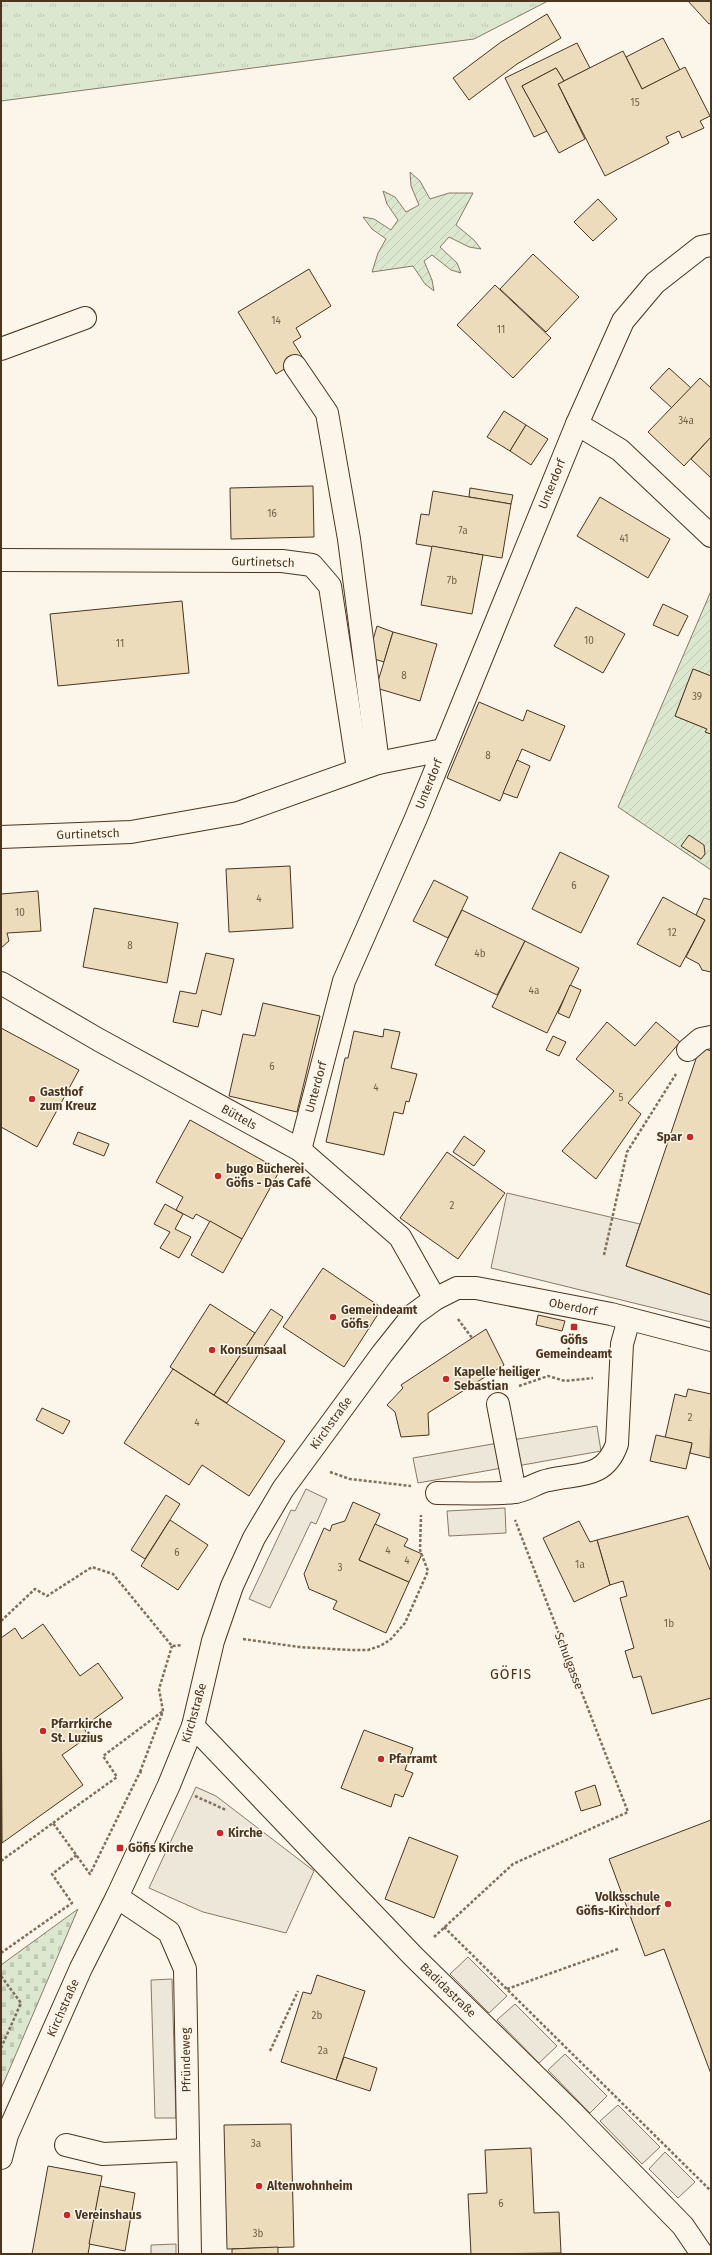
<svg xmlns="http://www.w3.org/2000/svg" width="712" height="2255" viewBox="0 0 712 2255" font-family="'Fira Sans',sans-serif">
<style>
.grass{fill:url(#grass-tufts);stroke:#887966}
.cemetery{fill:url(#cemetery-stones);stroke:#887966}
.garden{fill:url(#garden-furrows);stroke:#887966}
.parking{fill:#ede7d9;stroke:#887966}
.building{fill:#ecdcbc;stroke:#4a3520}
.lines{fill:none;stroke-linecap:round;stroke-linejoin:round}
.minor-casing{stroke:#4a3520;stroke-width:24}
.major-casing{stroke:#4a3520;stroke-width:24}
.path{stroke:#7f6f5c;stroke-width:2.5;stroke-dasharray:3 2;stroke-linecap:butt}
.minor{stroke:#fbf6e9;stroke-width:22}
.major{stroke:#fbf6e9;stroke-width:22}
.poi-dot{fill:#c62828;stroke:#fbf6e9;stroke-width:1.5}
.labels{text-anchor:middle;stroke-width:3;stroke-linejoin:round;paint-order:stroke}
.number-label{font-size:10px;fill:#725f47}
.street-label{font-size:12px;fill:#4a3520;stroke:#fbf6e9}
.poi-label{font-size:12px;font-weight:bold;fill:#4a3520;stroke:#fbf6e9;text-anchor:start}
.quarter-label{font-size:14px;letter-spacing:1px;fill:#4a3520;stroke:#fbf6e9}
</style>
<defs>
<pattern id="grass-tufts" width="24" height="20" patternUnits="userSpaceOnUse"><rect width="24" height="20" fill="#dce7d0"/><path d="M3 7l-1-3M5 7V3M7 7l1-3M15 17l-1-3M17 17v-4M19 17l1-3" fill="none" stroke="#bec7b2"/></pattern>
<pattern id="cemetery-stones" width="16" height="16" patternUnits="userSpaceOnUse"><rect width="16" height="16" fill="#dce7d0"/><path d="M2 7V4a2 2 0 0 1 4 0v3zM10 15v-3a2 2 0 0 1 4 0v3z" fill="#bec7b2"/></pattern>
<pattern id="garden-furrows" width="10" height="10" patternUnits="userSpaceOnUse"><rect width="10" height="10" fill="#dce7d0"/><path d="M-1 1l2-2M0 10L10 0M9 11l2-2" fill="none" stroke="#bec7b2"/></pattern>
</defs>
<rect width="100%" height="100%" fill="#fbf6e9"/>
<path class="grass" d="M1,1h547l-74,38 -473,62z"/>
<path class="cemetery" d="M78,1909l-77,180v-124z"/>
<g class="garden">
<path d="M410,172l10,9 10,18 19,-6h24l-17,32 18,15 7,9 -12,-2 -20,-10 -9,10 17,16 4,10 -10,-3 -19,-15 -8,6 8,19 2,11 -9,-7 -12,-18 -41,6 6,-19 8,-14 -14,-10 -9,-12 11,2 17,11 7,-10 -11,-16 -4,-13 12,6 11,15 13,-7 -8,-19z"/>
<path d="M711,591v85l-18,-7 -18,47 32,13 -1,3 5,2v136l-93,-63z"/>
</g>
<g class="parking">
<path d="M507,1193l133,31 -14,42 85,29v27l-220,-54z"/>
<path d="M597,1426l4,25 -84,15 -5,-26z"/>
<path d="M498,1443l4,25 -84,15 -5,-25z"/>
<path d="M306,1489l21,10 -11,25 -5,-2 -41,86 -21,-9 42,-89 4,1z"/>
<path d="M505,1508l1,25 -57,3 -2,-25z"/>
<path d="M196,1787l20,9 98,75 -28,62 -83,-21 -54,-24z"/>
<path d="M468,1957l39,39 -18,17 -39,-39z"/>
<path d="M172,1979l4,139h-21l-4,-138z"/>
<path d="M515,2004l42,42 -18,17 -42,-43z"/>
<path d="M565,2054l42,42 -17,17 -42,-43z"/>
<path d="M618,2105l42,42 -18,17 -42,-43z"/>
<path d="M665,2152l30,30 -17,16 -29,-29z"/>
<path d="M176,2244v10h-25v-9z"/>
</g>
<g class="building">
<path d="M688,1h23v22l-2,1z"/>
<path d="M547,14l14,24 -44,26 -48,36 -16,-22 48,-36z"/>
<path d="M663,38l17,32 -38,19 -16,-32z"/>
<path d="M577,43l13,25 -26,13 -8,-13 -34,18 25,45 -13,6 -29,-59z"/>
<path d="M623,51l19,38 43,-22 25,49 -10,5 4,7 -22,10 -3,-7 -13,6 3,6 -64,33 -47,-92z"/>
<path d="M556,68l8,13 -6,3 27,55 -26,14 -37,-67z"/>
<path d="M598,199l19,20 -24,22 -19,-19z"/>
<path d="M533,254l46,43 -33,35 -46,-43z"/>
<path d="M309,269l22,37 -35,22 5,9 -8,5 10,16 -27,16 -38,-62z"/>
<path d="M495,285l56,53 -38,40 -56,-53z"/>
<path d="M669,368l22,20 -19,20 -22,-20z"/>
<path d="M700,378l11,10v49l-27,29 -36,-34z"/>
<path d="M504,411l22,14 -16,26 -23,-14z"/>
<path d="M526,425l22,14 -17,26 -21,-14z"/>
<path d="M711,437v41l-20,-19z"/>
<path d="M313,486l1,51 -83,2 -1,-51z"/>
<path d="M470,488l43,7 -2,9 -42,-7z"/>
<path d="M433,491l78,13 -9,54 -86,-14 5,-30 8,1z"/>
<path d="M600,497l70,42 -22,39 -71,-42z"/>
<path d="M432,546l51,9 -11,59 -51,-9z"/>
<path d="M182,601l7,72 -131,13 -8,-72z"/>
<path d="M663,604l25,12 -10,20 -25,-11z"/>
<path d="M576,607l49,27 -22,39 -49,-27z"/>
<path d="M377,626l16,6 -9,30 -16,-5z"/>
<path d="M393,632l44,12 -17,57 -44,-13z"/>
<path d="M693,669l18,7v58l-6,-2 2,-3 -32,-13z"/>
<path d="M479,702l44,19 4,-11 38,16 -15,35 -28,-12 -22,52 -53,-23z"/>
<path d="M517,760l13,6 -13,32 -14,-5z"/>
<path d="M689,835l15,10 1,9 -4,5 -20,-13z"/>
<path d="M560,852l49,24 -28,57 -49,-24z"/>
<path d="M290,866l3,62 -64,4 -3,-63z"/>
<path d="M434,880l34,17 -20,41 -35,-17z"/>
<path d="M38,891l3,40 -34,2 2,8 -8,7v-54z"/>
<path d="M663,897l42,23 -25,47 -43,-23z"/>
<path d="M704,898l7,2v72l-9,-2 -3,-6 -13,-7 19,-37 -9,-5z"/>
<path d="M94,908l84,15 -11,60 -84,-16z"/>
<path d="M462,910l63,31 -28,54 -62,-30z"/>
<path d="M525,941l54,27 -32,65 -55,-26z"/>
<path d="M206,953l28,6 -13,56 -19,-5 -4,17 -25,-5 7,-31 16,3z"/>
<path d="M570,985l11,5 -12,28 -11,-5z"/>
<path d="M263,1003l57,13 -23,96 -68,-16 14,-62 12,2z"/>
<path d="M607,1022l28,24 21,-24 24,20 -52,61 13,11 -45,65 -34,-28 52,-60 -38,-32z"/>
<path d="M1,1028l78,42 -42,77 -36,-20z"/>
<path d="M384,1029l16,3 -9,36 26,6 -8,28 -3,-1 -3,13 -9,-2 -10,43 -58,-13 19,-84h3l6,-27 29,6z"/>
<path d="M553,1036l13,6 -7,14 -13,-6z"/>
<path d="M700,1047l11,4v244l-85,-29z"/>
<path d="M190,1120l90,50 -38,69 -46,-25 -3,5 -17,-9 7,-13 -27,-15z"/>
<path d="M78,1132l31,12 -5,12 -31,-12z"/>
<path d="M464,1136l21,15 -11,15 -21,-14z"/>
<path d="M447,1152l58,41 -47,66 -58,-41z"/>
<path d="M165,1204l18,10 -8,15 16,8 -12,21 -19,-10 10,-16 -16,-8z"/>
<path d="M210,1221l32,18 -19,34 -32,-18z"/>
<path d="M323,1268l59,40 -38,59 -61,-40z"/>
<path d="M210,1304l45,29 -41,62 -44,-28z"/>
<path d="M271,1309l12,8 -56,86 -13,-8z"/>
<path d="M538,1315l27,6 -3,10 -26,-6z"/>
<path d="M486,1329l18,36 -76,48 1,22 -28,2 -6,-25 -8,-7 16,-17 -2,-3z"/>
<path d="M173,1369l112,72 -36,55 -47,-31 -13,20 -65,-42z"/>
<path d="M688,1389l23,5 -1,64 -20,-5 2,-10 -27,-5 10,-44 11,3z"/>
<path d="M42,1408l28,13 -7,13 -27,-14z"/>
<path d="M656,1435l36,8 -6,26 -36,-8z"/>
<path d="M166,1495l14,9 -35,55 -14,-9z"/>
<path d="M353,1502l27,12 -21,46 50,22 -23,51 -53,-24 4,-8 -28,-12 -5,-15 20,-46 6,3 2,-6 13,-4z"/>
<path d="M688,1516l23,56v126l-59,16 -11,-38 -8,2 -8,-27 9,-3 -14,-50 7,-2 -4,-15 -13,4 -13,-45z"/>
<path d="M170,1520l38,25 -30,45 -37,-24z"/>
<path d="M579,1521l11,21 7,-2 13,45 -36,17 -31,-64z"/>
<path d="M375,1524l33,15 -4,7 18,8 -13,28 -50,-22z"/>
<path d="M43,1624l37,52 18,-13 25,35 -40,29 6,9 -27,19 21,30 -81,58 -1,-205 14,-10 7,11z"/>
<path d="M364,1730l49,18 -8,22 8,3 -10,24 -8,-3 -4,13 -50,-19z"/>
<path d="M595,1785l6,20 -20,6 -6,-19z"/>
<path d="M711,1820v254l-47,-125 -19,7 -36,-97z"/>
<path d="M409,1837l49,19 -24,62 -49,-19z"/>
<path d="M317,1975l48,16 -29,89 -55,-18 22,-70 8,2z"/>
<path d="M344,2057l33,11 -7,23 -34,-11z"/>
<path d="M291,2124l3,123 -67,2 -3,-124z"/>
<path d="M531,2148l3,65 25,-1 2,41 -90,1 -3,-60 19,-1 -2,-43z"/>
<path d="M48,2166l54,10 -14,78h-56z"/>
<path d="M100,2186l35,7 -10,58 -36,-7z"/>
<path d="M278,2247v7h-46v-5z"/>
</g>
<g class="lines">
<defs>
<g id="minor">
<path d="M1,349l84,-31"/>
<path d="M295,366l32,47 22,126 29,224"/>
<path d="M577,424l43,26 91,86"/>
<path d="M1,560l281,1 30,4 18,21 28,183"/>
<path d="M1,837l130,-5 107,-19 140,-50 65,-13"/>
<path d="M1,983l98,57 201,110 100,87 35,62"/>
<path d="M688,1050l13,-11 10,-2"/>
<path d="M300,1150l44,-169 72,-163 161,-394 46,-103 32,-38 46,-36 10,-2"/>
<path d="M498,1404l17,88"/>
<path d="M437,1493c25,0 52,2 77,-1 12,-1 23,-10 35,-12 30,-7 56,-1 68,-36l5,-100 7,-25"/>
<path d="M193,1726l220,230 158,155 112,115 19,28"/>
<path d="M117,1897l52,35 16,37 5,285"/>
<path d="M66,2145l37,9 84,-4"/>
</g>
<path id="major" d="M1,2158l6,-23 74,-167 36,-71 52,-112 24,-59 20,-85 19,-55 22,-48 29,-49 99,-135 31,-39 22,-16 22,-11h19l135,26 100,26"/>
</defs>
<use href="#minor" class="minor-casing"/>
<use href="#major" class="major-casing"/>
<g class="path">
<path d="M604,1255l23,-103 49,-78"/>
<path d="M458,1319l14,19"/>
<path d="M519,1386l29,-10 17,5 28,-3"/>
<path d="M330,1472l20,7 61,7"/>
<path d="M1,1621l34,-32 12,7 45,-29 21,7 59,72 10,-1"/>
<path d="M243,1639l56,8 51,3h18l12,-4 10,-6 15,-17 23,-52 -8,-21 1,-35"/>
<path d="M140,1772l23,-61 -4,-22 13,-43"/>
<path d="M195,1796l31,14"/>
<path d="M53,1823l64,-46 -14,-21 60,-45"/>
<path d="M1,1861l52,-38 37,51 50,-102 3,1"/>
<path d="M444,1927l267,264"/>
<path d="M434,1937l79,-73 115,-52 -113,-292"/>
<path d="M1,1953l71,-50 -20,-29 25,-19"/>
<path d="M1,1976l20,27 -20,45"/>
<path d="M507,1989l111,-40"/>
<path d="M270,2051l28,-60"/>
</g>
<use href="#minor" class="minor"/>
<use href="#major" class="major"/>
</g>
<g class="poi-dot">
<circle cx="32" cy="1099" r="4"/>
<circle cx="690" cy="1137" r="4"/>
<circle cx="218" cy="1176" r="4"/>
<circle cx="333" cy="1317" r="4"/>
<rect x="570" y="1323" width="8" height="8" rx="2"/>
<circle cx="212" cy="1350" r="4"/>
<circle cx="446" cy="1379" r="4"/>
<circle cx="43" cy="1731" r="4"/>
<circle cx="381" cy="1759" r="4"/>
<circle cx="220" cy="1833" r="4"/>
<rect x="116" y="1844" width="8" height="8" rx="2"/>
<circle cx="668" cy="1904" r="4"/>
<circle cx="259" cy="2186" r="4"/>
<circle cx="67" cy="2215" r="4"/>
</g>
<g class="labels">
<g class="number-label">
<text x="635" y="106">15</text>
<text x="276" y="324">14</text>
<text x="501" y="333">11</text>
<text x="686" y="424">34a</text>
<text x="272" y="517">16</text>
<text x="463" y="534">7a</text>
<text x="624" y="542">41</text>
<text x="452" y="584">7b</text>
<text x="589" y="644">10</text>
<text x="120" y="647">11</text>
<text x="404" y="679">8</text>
<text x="697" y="700">39</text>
<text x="488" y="759">8</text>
<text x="574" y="889">6</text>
<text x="259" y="902">4</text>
<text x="20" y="916">10</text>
<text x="672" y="936">12</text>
<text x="130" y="949">8</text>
<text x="480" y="957">4b</text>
<text x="534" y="994">4a</text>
<text x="272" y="1070">6</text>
<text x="376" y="1091">4</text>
<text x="621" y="1101">5</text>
<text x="452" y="1209">2</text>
<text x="690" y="1421">2</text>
<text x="197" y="1426">4</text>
<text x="388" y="1554">4</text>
<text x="177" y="1556">6</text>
<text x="407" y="1564">4</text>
<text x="580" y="1568">1a</text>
<text x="340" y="1571">3</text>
<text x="669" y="1627">1b</text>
<text x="317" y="2019">2b</text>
<text x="323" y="2054">2a</text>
<text x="256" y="2147">3a</text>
<text x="501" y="2207">6</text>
<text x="258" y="2237">3b</text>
</g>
<g class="street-label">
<text transform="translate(552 484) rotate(-68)" y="4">Unterdorf</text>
<text transform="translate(263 562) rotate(2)" y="4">Gurtinetsch</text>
<text transform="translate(429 784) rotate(-68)" y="4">Unterdorf</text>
<text transform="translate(88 834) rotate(-2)" y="4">Gurtinetsch</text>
<text transform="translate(316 1087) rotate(-75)" y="4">Unterdorf</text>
<text transform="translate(239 1117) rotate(29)" y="4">Büttels</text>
<text transform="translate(573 1307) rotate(11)" y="4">Oberdorf</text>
<text transform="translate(331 1423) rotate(-54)" y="4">Kirchstraße</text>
<text transform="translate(569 1661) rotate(69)" y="4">Schulgasse</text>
<text transform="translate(194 1713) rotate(-74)" y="4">Kirchstraße</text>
<text transform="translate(448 1990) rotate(44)" y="4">Badidastraße</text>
<text transform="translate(63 2008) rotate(-66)" y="4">Kirchstraße</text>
<text transform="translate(186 2060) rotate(-91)" y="4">Pfründeweg</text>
</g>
<g class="poi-label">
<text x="40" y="1096">Gasthof<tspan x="40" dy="14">zum Kreuz</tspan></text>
<text x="682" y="1141" text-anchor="end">Spar</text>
<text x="226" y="1173">bugo Bücherei<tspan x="226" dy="14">Göfis - Das Café</tspan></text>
<text x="341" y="1314">Gemeindeamt<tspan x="341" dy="14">Göfis</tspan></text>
<text x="574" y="1344" text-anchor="middle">Göfis<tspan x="574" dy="14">Gemeindeamt</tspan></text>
<text x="220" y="1354">Konsumsaal</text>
<text x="454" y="1376">Kapelle heiliger<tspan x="454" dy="14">Sebastian</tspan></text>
<text x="51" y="1728">Pfarrkirche<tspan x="51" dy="14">St. Luzius</tspan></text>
<text x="389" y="1763">Pfarramt</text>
<text x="228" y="1837">Kirche</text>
<text x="128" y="1852">Göfis Kirche</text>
<text x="660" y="1901" text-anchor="end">Volksschule<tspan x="660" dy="14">Göfis-Kirchdorf</tspan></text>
<text x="267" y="2190">Altenwohnheim</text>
<text x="75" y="2219">Vereinshaus</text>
</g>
<g class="quarter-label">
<text x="511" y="1679">GÖFIS</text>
</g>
</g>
<rect width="712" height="2255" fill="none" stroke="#4a3520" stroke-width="4"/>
</svg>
